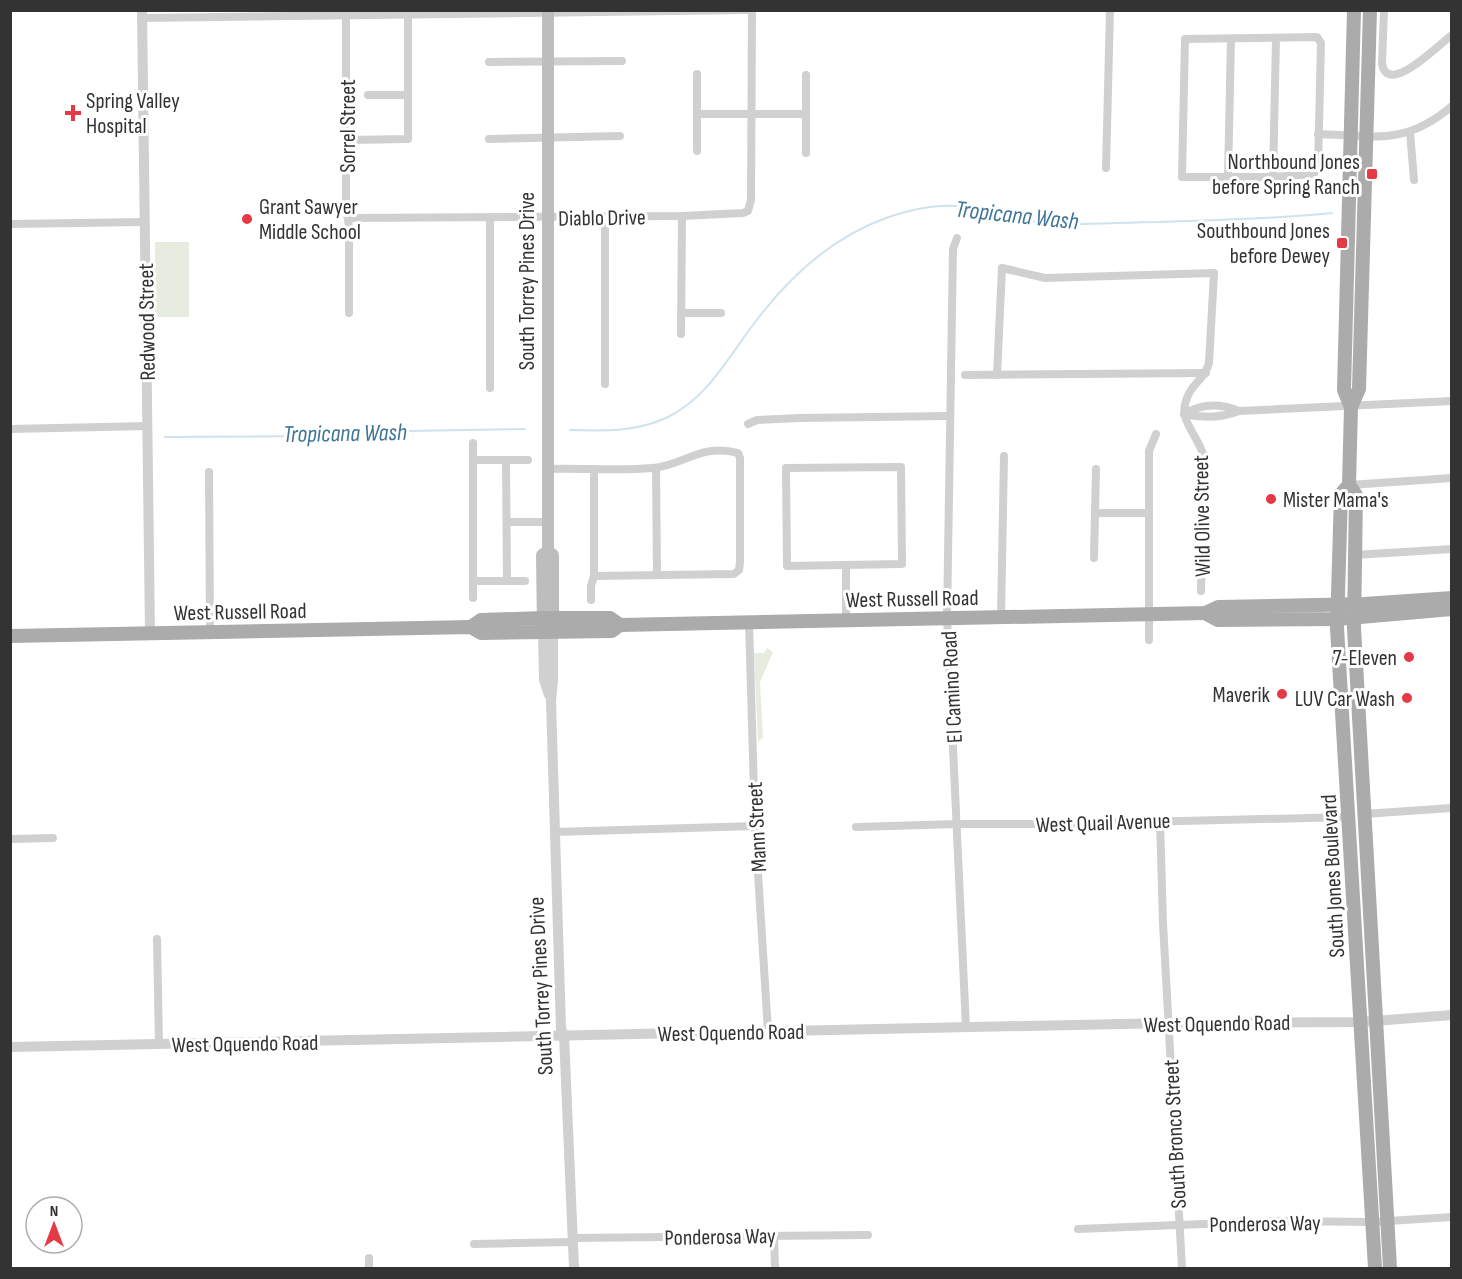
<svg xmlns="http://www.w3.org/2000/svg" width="1462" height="1279" viewBox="0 0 1462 1279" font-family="'Sofia Sans Condensed',sans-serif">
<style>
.green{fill:#e6ecdf}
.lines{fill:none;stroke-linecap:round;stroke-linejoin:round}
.stream{stroke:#cfe2ee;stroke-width:2}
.minor{stroke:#d0d0d0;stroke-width:8}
.tertiary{stroke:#d0d0d0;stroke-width:10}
.secondary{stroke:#bdbdbd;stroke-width:12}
.primary{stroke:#ababab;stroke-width:14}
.poi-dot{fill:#e63946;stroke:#fff;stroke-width:2}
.labels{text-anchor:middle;stroke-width:6;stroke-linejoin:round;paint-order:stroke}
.poi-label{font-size:22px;fill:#333;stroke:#fff;text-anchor:end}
.street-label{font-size:22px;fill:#333;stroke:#fff}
.water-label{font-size:24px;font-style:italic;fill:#3f7597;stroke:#fff}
</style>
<rect width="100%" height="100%" fill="#fff"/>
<g class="green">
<rect x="155" y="242" width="34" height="75"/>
<path d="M767,648l6,4 -13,30 3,55 -5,5 -4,-89h10z"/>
</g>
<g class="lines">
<g class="stream">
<path d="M570,430c34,1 67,2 98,-13 41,-20 61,-62 88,-96 34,-45 77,-84 130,-103 26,-9 57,-16 84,-10 30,5 59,16 90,16 33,1 66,-2 100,-2 57,-2 115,-3 172,-9"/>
<path d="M165,437l147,-1 95,-5 118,-2"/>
</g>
<g class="minor">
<path d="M1384,10l-2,54c6,33 57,-20 70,-29"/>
<path d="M346,11v195l3,21v86"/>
<path d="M142,18l606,-8"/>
<path d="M1317,37l4,6 -3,124 -4,7 -41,3h-91l3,-138z"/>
<path d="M489,62l133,-1"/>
<path d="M368,95h40"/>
<path d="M697,114h108"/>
<path d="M1410,132l4,48"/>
<path d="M1318,134c56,2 87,12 134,-28"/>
<path d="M489,139l131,-3"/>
<path d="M347,140l61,-1v-124"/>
<path d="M697,151v-77"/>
<path d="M806,153v-78"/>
<path d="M1106,168l4,-158"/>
<path d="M1228,177l3,-138"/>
<path d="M1273,177l3,-138"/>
<path d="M605,217v167"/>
<path d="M349,218l333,-2 61,-3 5,-2 3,-11 1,-190"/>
<path d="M490,218v170"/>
<path d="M10,224l134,-2"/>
<path d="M957,238l-4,11 -6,369 19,410"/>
<path d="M681,313h40"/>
<path d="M681,334l1,-118"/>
<path d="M965,375l241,-2"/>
<path d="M997,375l5,-107 43,10 169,-5 -5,90c-3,12 -11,17 -18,27 -18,29 6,41 13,67l-3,134"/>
<path d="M1184,414c18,4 37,4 55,-3l213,-10"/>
<path d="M1184,414c17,-10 36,-11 55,-3"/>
<path d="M748,424l9,-4 42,-2 151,-2"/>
<path d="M10,429l138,-3"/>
<path d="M473,460h55"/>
<path d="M506,460l1,121"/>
<path d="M901,467l1,97 -115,2 -1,-98z"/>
<path d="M656,468l1,107"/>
<path d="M547,469c35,-1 72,2 106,-1 31,-3 49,-25 85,-15l2,5v104l-1,8 -5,4 -140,2"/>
<path d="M209,472l1,160"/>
<path d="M1349,485l103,-7"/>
<path d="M1095,513h53"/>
<path d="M507,522h41"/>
<path d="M1354,555l98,-6"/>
<path d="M1094,558l2,-89"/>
<path d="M473,581h52"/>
<path d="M473,598v-155"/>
<path d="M591,600v-14l3,-10v-107"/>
<path d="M1001,617l3,-161"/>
<path d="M846,620v-55"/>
<path d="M749,622l6,204 13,205"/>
<path d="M1149,640v-189l7,-17"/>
<path d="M1364,814l88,-6"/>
<path d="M1160,820l3,103 19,345"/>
<path d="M856,827l101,-3h103l289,-7"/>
<path d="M555,832l200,-6"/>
<path d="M10,839l43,-1"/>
<path d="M157,939l2,105"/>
<path d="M1078,1229l203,-8 91,1 80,-5"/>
<path d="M774,1235l1,33"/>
<path d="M572,1238l296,-3"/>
<path d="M474,1244l98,-2"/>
<path d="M369,1258v10"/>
</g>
<g class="tertiary">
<path d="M142,10l8,624"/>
<path d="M543,632l1,48 5,15"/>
<path d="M553,632v48l-2,21 10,328 3,6 10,233"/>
<path d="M10,1047l1158,-24 193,-1 91,-7"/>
</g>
<g class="secondary">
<path d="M548,10v541l5,4v70"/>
<path d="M543,628l-1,-73 6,-4"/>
</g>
<g class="primary">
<path d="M1354,10l-10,380 7,17 -2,78 7,10 -2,133 36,640"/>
<path d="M1351,407l8,-18 11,-379"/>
<path d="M1349,485l-8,9 -4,134 38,640"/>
<path d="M1205,613l13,7 119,-1 115,-10"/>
<path d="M471,627l10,-7 62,-2h67l10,7"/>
<path d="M10,636l461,-9 10,6 131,-2 8,-6 585,-12 13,-6 146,-3 88,-6"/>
</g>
</g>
<g class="poi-dot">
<path d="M70 104h6v6h6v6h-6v6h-6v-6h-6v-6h6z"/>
<rect x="1366" y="168" width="12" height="12" rx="3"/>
<circle cx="247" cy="219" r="6"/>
<rect x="1336" y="237" width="12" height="12" rx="3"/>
<circle cx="1271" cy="499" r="6"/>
<circle cx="1409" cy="657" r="6"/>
<circle cx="1282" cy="694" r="6"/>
<circle cx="1407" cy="698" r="6"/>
</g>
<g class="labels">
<g class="poi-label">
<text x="86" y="108" text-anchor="start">Spring Valley<tspan x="86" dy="25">Hospital</tspan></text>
<text x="1360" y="169">Northbound Jones<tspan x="1360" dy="25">before Spring Ranch</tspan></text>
<text x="259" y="214" text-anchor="start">Grant Sawyer<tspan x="259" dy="25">Middle School</tspan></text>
<text x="1330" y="238">Southbound Jones<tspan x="1330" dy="25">before Dewey</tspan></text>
<text x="1283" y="507" text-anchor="start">Mister Mama's</text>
<text x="1397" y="665">7-Eleven</text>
<text x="1270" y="702">Maverik</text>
<text x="1395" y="706">LUV Car Wash</text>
</g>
<g class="street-label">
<text transform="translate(347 126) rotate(-90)" y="8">Sorrel Street</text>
<text transform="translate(602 217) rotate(-1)" y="8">Diablo Drive</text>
<text transform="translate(526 281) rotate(-90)" y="8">South Torrey Pines Drive</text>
<text transform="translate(146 322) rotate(-91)" y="8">Redwood Street</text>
<text transform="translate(1201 516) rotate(-91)" y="8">Wild Olive Street</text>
<text transform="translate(912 598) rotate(-1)" y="8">West Russell Road</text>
<text transform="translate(240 611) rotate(-1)" y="8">West Russell Road</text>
<text transform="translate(951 687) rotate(-93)" y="8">El Camino Road</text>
<text transform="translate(1103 822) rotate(-2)" y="8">West Quail Avenue</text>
<text transform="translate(756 827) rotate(-93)" y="8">Mann Street</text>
<text transform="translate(1332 876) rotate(-93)" y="8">South Jones Boulevard</text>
<text transform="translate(540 986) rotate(-93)" y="8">South Torrey Pines Drive</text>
<text transform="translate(1217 1023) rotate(-1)" y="8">West Oquendo Road</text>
<text transform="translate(731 1032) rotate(-1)" y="8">West Oquendo Road</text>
<text transform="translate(245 1043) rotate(-1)" y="8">West Oquendo Road</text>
<text transform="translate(1174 1134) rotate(-93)" y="8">South Bronco Street</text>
<text transform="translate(1265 1223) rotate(-1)" y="8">Ponderosa Way</text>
<text transform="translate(720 1236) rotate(-1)" y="8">Ponderosa Way</text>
</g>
<g class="water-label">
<text transform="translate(1017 215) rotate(6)" y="8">Tropicana Wash</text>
<text transform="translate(345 433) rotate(-1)" y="8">Tropicana Wash</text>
</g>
</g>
<rect width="1462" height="1279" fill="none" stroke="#333333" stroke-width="24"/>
<g transform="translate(54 1225)"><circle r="28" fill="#ffffff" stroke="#adadad" stroke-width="1.5"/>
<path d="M0-4.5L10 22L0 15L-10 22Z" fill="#e63946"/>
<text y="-9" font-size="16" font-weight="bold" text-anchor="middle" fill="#333333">N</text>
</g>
</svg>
